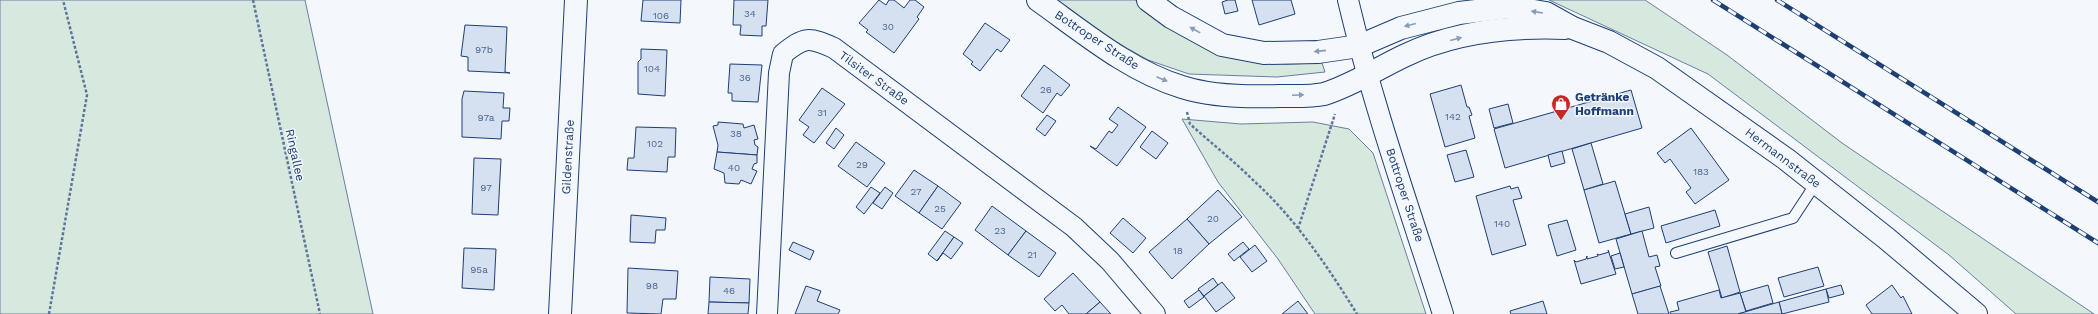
<svg xmlns="http://www.w3.org/2000/svg" width="2098" height="314" viewBox="0 0 2098 314" font-family="'Work Sans',sans-serif">
<style>
.green{fill:#d7e8df;stroke:#687fa3}
.building{fill:#d5e0f0;stroke:#1d3f73}
.lines{fill:none;stroke-linecap:round;stroke-linejoin:round}
.lane-casing{stroke:#1d3f73;stroke-width:12}
.street-casing{stroke:#1d3f73;stroke-width:22}
.secondary-casing{stroke:#1d3f73;stroke-width:24}
.path{stroke:#5e769c;stroke-width:2.5;stroke-dasharray:3 2;stroke-linecap:butt}
.lane{stroke:#f4f7fb;stroke-width:10}
.street{stroke:#f4f7fb;stroke-width:20}
.secondary{stroke:#f4f7fb;stroke-width:22}
.rail-casing{stroke:#1d3f73;stroke-width:4.5}
.rail{stroke:#f4f7fb;stroke-width:3;stroke-dasharray:9;stroke-linecap:butt}
.oneway{fill:#889bb7}
.labels{text-anchor:middle;stroke-width:3;stroke-linejoin:round;paint-order:stroke}
.number-label{font-size:10px;fill:#4b6792}
.street-label{font-size:12px;fill:#1d3f73;stroke:#f4f7fb}
.poi-label{font-size:12px;font-weight:bold;fill:#1d3f73;stroke:#f4f7fb;text-anchor:start}
</style>
<rect width="100%" height="100%" fill="#f4f7fb"/>
<g class="green">
<path d="M0,0h305l68,314h-373z"/>
<path d="M1057,0h78l66,46 26,11 58,7 37,-1 3,9 -48,5 -88,-3 -41,-14 -39,-22z"/>
<path d="M1549,0h96l82,55 115,88 252,171h-78l-67,-59 -241,-181z"/>
<path d="M1182,119l59,5 72,-2 36,7 24,24 53,161h-111l-37,-55 -60,-77z"/>
</g>
<g class="building">
<path d="M643,0h38l-1,23 -39,-2z"/>
<path d="M734,0h34l-2,26h-4v10l-22,-1 1,-10h-8z"/>
<path d="M879,0l7,5 3,-5h5l10,8 6,-8h5l9,7 -7,10 2,2 -25,34 -28,-21 2,-2 -9,-7z"/>
<path d="M1228,0h7l3,11 -13,3 -3,-12z"/>
<path d="M1252,0h39l4,14 -36,11z"/>
<path d="M985,23l25,17 -9,12 -4,-3 -17,22 -9,-7 2,-2 -10,-8z"/>
<path d="M465,25l42,2 -2,45 5,1 -42,-2v-14l-7,-1z"/>
<path d="M641,49l26,1 -2,46 -27,-2v-32l3,-3z"/>
<path d="M730,64l32,1 -4,37 -26,-1v-8h-4z"/>
<path d="M1044,65l26,20 -9,11 -4,-3 -14,20 -22,-17z"/>
<path d="M1461,85l6,22h2l3,8 -3,1 6,22 -30,9 -15,-53z"/>
<path d="M822,88l23,16 -31,39 -11,-8 6,-8 -10,-7z"/>
<path d="M1631,90l11,38 -137,40 -11,-39z"/>
<path d="M464,91l40,2 -1,15h7l-1,13h-7l-1,18 -39,-2v-38z"/>
<path d="M1508,104l5,19 -19,5 -5,-19z"/>
<path d="M1118,107l28,20 -29,39 -27,-20 6,3 13,-18 3,2 6,-8 -9,-6z"/>
<path d="M1047,115l9,6 -11,15 -9,-7z"/>
<path d="M718,122l25,2 1,4 10,-3 4,14 -4,1 1,5 3,2 -1,8 -40,-3 1,-7 -5,-19 5,-1z"/>
<path d="M636,127l40,1 -1,29h-7l-1,15 -40,-2 1,-12h6z"/>
<path d="M836,128l8,7 -10,14 -8,-6z"/>
<path d="M1691,128l38,52 -34,24 -9,-12 5,-4 -21,-29 -5,4 -8,-10z"/>
<path d="M1152,131l16,12 -12,16 -16,-12z"/>
<path d="M856,142l29,21 -18,24 -29,-21z"/>
<path d="M1591,143l12,41 -19,6 -12,-41z"/>
<path d="M1466,150l8,27 -19,5 -8,-27z"/>
<path d="M1562,151l3,12 -14,4 -3,-12z"/>
<path d="M717,152l40,3v8l-3,1 -2,5 5,2 -6,13 -10,-4 -2,4 -14,-1 -1,-10 -10,-4z"/>
<path d="M474,158l27,1 -3,56 -26,-1z"/>
<path d="M914,170l24,16 -19,27 -24,-17z"/>
<path d="M1615,181l16,53 -32,9 -15,-53z"/>
<path d="M938,186l23,17 -19,26 -23,-16z"/>
<path d="M1510,186l1,3 7,-2 4,11 -9,2 13,45 -34,10 -16,-59z"/>
<path d="M871,187l9,6 -16,21 -8,-7z"/>
<path d="M885,187l8,6 -11,16 -9,-6z"/>
<path d="M1218,190l24,27 -33,27 -22,-25z"/>
<path d="M992,206l34,25 -18,24 -33,-25z"/>
<path d="M1649,207l5,21 -23,6 -6,-20z"/>
<path d="M1715,210l5,16 -54,17 -5,-17z"/>
<path d="M631,215l35,3 -1,12h-9l-1,13 -25,-1z"/>
<path d="M1123,218l23,20 -13,15 -23,-20z"/>
<path d="M1187,219l22,25 -37,35 -23,-27z"/>
<path d="M1567,220l9,30 -19,6 -9,-31z"/>
<path d="M945,231l9,6 -17,24 -9,-7z"/>
<path d="M1026,231l30,22 -17,24 -31,-22z"/>
<path d="M1642,231l7,26 8,-2 3,11 -5,1 6,19 -29,8 -16,-55z"/>
<path d="M954,237l9,6 -12,16 -8,-6 -6,8z"/>
<path d="M793,242l21,9 -4,9 -21,-10z"/>
<path d="M1243,242l6,7 -15,12 -6,-7z"/>
<path d="M1255,245l12,16 -15,11 -12,-15z"/>
<path d="M1727,246l13,46 -18,6 -14,-46z"/>
<path d="M464,248l32,1 -2,41 -32,-2z"/>
<path d="M1608,250l8,24 -35,10 -7,-24 2,2 10,-3 1,-3v3l11,-3 -1,-2 2,1 10,-3z"/>
<path d="M1620,253l4,14 -9,2 -4,-13z"/>
<path d="M1818,267l6,19 -40,11 -6,-19z"/>
<path d="M628,268l50,3 -2,28h-13l-2,15 -34,-1z"/>
<path d="M1073,273l27,29 -14,12h-17l-7,-9 -7,6 -11,-12z"/>
<path d="M710,277l40,2 -1,24 -40,-1z"/>
<path d="M1213,278l5,7 -14,11 -6,-7z"/>
<path d="M1222,282l13,16 -19,14 -12,-16z"/>
<path d="M1768,285l5,18 -27,8 -6,-18z"/>
<path d="M1841,285l3,9 -15,4 -3,-9z"/>
<path d="M1892,285l9,13 2,-2 9,18h-40l-6,-9z"/>
<path d="M806,286l15,5 -4,10 23,9 -2,4h-43z"/>
<path d="M1660,286l9,28h-31l-6,-20z"/>
<path d="M1826,289l3,13 -47,12 -3,-12z"/>
<path d="M1199,290l5,7 -15,11 -5,-7z"/>
<path d="M1719,290l2,8 19,-5 6,19 -9,2h-66l-1,-2 9,-2 -2,-8z"/>
<path d="M1298,301l10,13h-26z"/>
<path d="M1543,301l4,13h-36l-1,-3z"/>
<path d="M709,302l40,1 -1,11h-40z"/>
<path d="M1100,302l11,12h-25z"/>
<path d="M1779,302l3,12h-44z"/>
</g>
<g class="lines">
<defs>
<path id="lane" d="M1676,253l117,-35 23,-35"/>
<g id="street">
<path d="M1348,0c25,106 62,210 95,314"/>
<path d="M767,314l12,-241 4,-19c22,-18 26,-17 51,-6l240,179 36,34 45,53"/>
</g>
<g id="secondary">
<path d="M1038,0c45,32 91,71 144,87 28,9 68,10 96,9 15,0 32,1 46,-2 29,-9 54,-26 82,-39 48,-23 106,-29 159,-27"/>
<path d="M1148,0l23,17 51,28 42,8 54,-1 41,-6 42,-18 58,-15 50,-6 37,6 27,15 36,14 48,26 129,91 100,79 90,76"/>
<path d="M560,314l16,-314"/>
</g>
</defs>
<use href="#lane" class="lane-casing"/>
<use href="#street" class="street-casing"/>
<use href="#secondary" class="secondary-casing"/>
<g class="path">
<path d="M253,0l67,314"/>
<path d="M1187,112l3,12c21,19 44,37 64,57 41,37 74,86 103,133"/>
<path d="M1298,229l37,-115"/>
<path d="M49,314l38,-219 -24,-95"/>
</g>
<use href="#lane" class="lane"/>
<use href="#street" class="street"/>
<use href="#secondary" class="secondary"/>
<defs>
<g id="rail">
<path d="M1713,0l385,243"/>
<path d="M1777,0l321,202"/>
</g>
</defs>
<use href="#rail" class="rail-casing"/>
<use href="#rail" class="rail"/>
</g>
<defs><path id="oneway-solid" d="M-6-.8H1V-3.2L6.5 0L1 3.2V.8H-6Z"/></defs>
<g class="oneway">
<use href="#oneway-solid" transform="translate(1537 12) rotate(-171)"/>
<use href="#oneway-solid" transform="translate(1410 25) rotate(166)"/>
<use href="#oneway-solid" transform="translate(1195 30) rotate(-151)"/>
<use href="#oneway-solid" transform="translate(1456 39) rotate(-15)"/>
<use href="#oneway-solid" transform="translate(1320 51) rotate(174)"/>
<use href="#oneway-solid" transform="translate(1162 79) rotate(23)"/>
<use href="#oneway-solid" transform="translate(1298 95) rotate(-2)"/>
</g>
<defs>
<symbol id="shop-pin" viewBox="-11 -11 22 30"><path d="M0 17L-7.5 6A9.5 9.5 0 1 1 7.5 6Z" fill="#c62828" stroke="#f4f7fb"/><path d="M-5-2.5h2.3a2.7 3.5 0 0 1 5.4 0H5L5.5 6h-11ZM-1.5-2.5h3a1.5 2.3 0 0 0-3 0Z" fill="#fff"/></symbol>
</defs>
<g fill-rule="evenodd">
<use href="#shop-pin" x="1550" y="93" width="22" height="30"/>
</g>
<g class="labels">
<g class="number-label">
<text x="750" y="17">34</text>
<text x="661" y="19">106</text>
<text x="888" y="30">30</text>
<text x="484" y="53">97b</text>
<text x="652" y="72">104</text>
<text x="745" y="81">36</text>
<text x="1046" y="93">26</text>
<text x="822" y="116">31</text>
<text x="1453" y="120">142</text>
<text x="486" y="121">97a</text>
<text x="736" y="137">38</text>
<text x="655" y="147">102</text>
<text x="862" y="168">29</text>
<text x="734" y="171">40</text>
<text x="1701" y="175">183</text>
<text x="486" y="191">97</text>
<text x="916" y="195">27</text>
<text x="940" y="212">25</text>
<text x="1213" y="222">20</text>
<text x="1502" y="227">140</text>
<text x="1000" y="234">23</text>
<text x="1178" y="254">18</text>
<text x="1032" y="258">21</text>
<text x="479" y="273">95a</text>
<text x="652" y="289">98</text>
<text x="729" y="294">46</text>
</g>
<g class="street-label">
<text transform="translate(1097 40) rotate(33)" y="4">Bottroper Straße</text>
<text transform="translate(874 78) rotate(36)" y="4">Tilsiter Straße</text>
<text transform="translate(295 155) rotate(78)" y="4">Ringallee</text>
<text transform="translate(568 157) rotate(-87)" y="4">Gildenstraße</text>
<text transform="translate(1783 158) rotate(37)" y="4">Hermannstraße</text>
<text transform="translate(1405 195) rotate(72)" y="4">Bottroper Straße</text>
</g>
<g class="poi-label">
<text x="1575" y="101">Getränke<tspan x="1575" dy="14">Hoffmann</tspan></text>
</g>
</g>
</svg>
